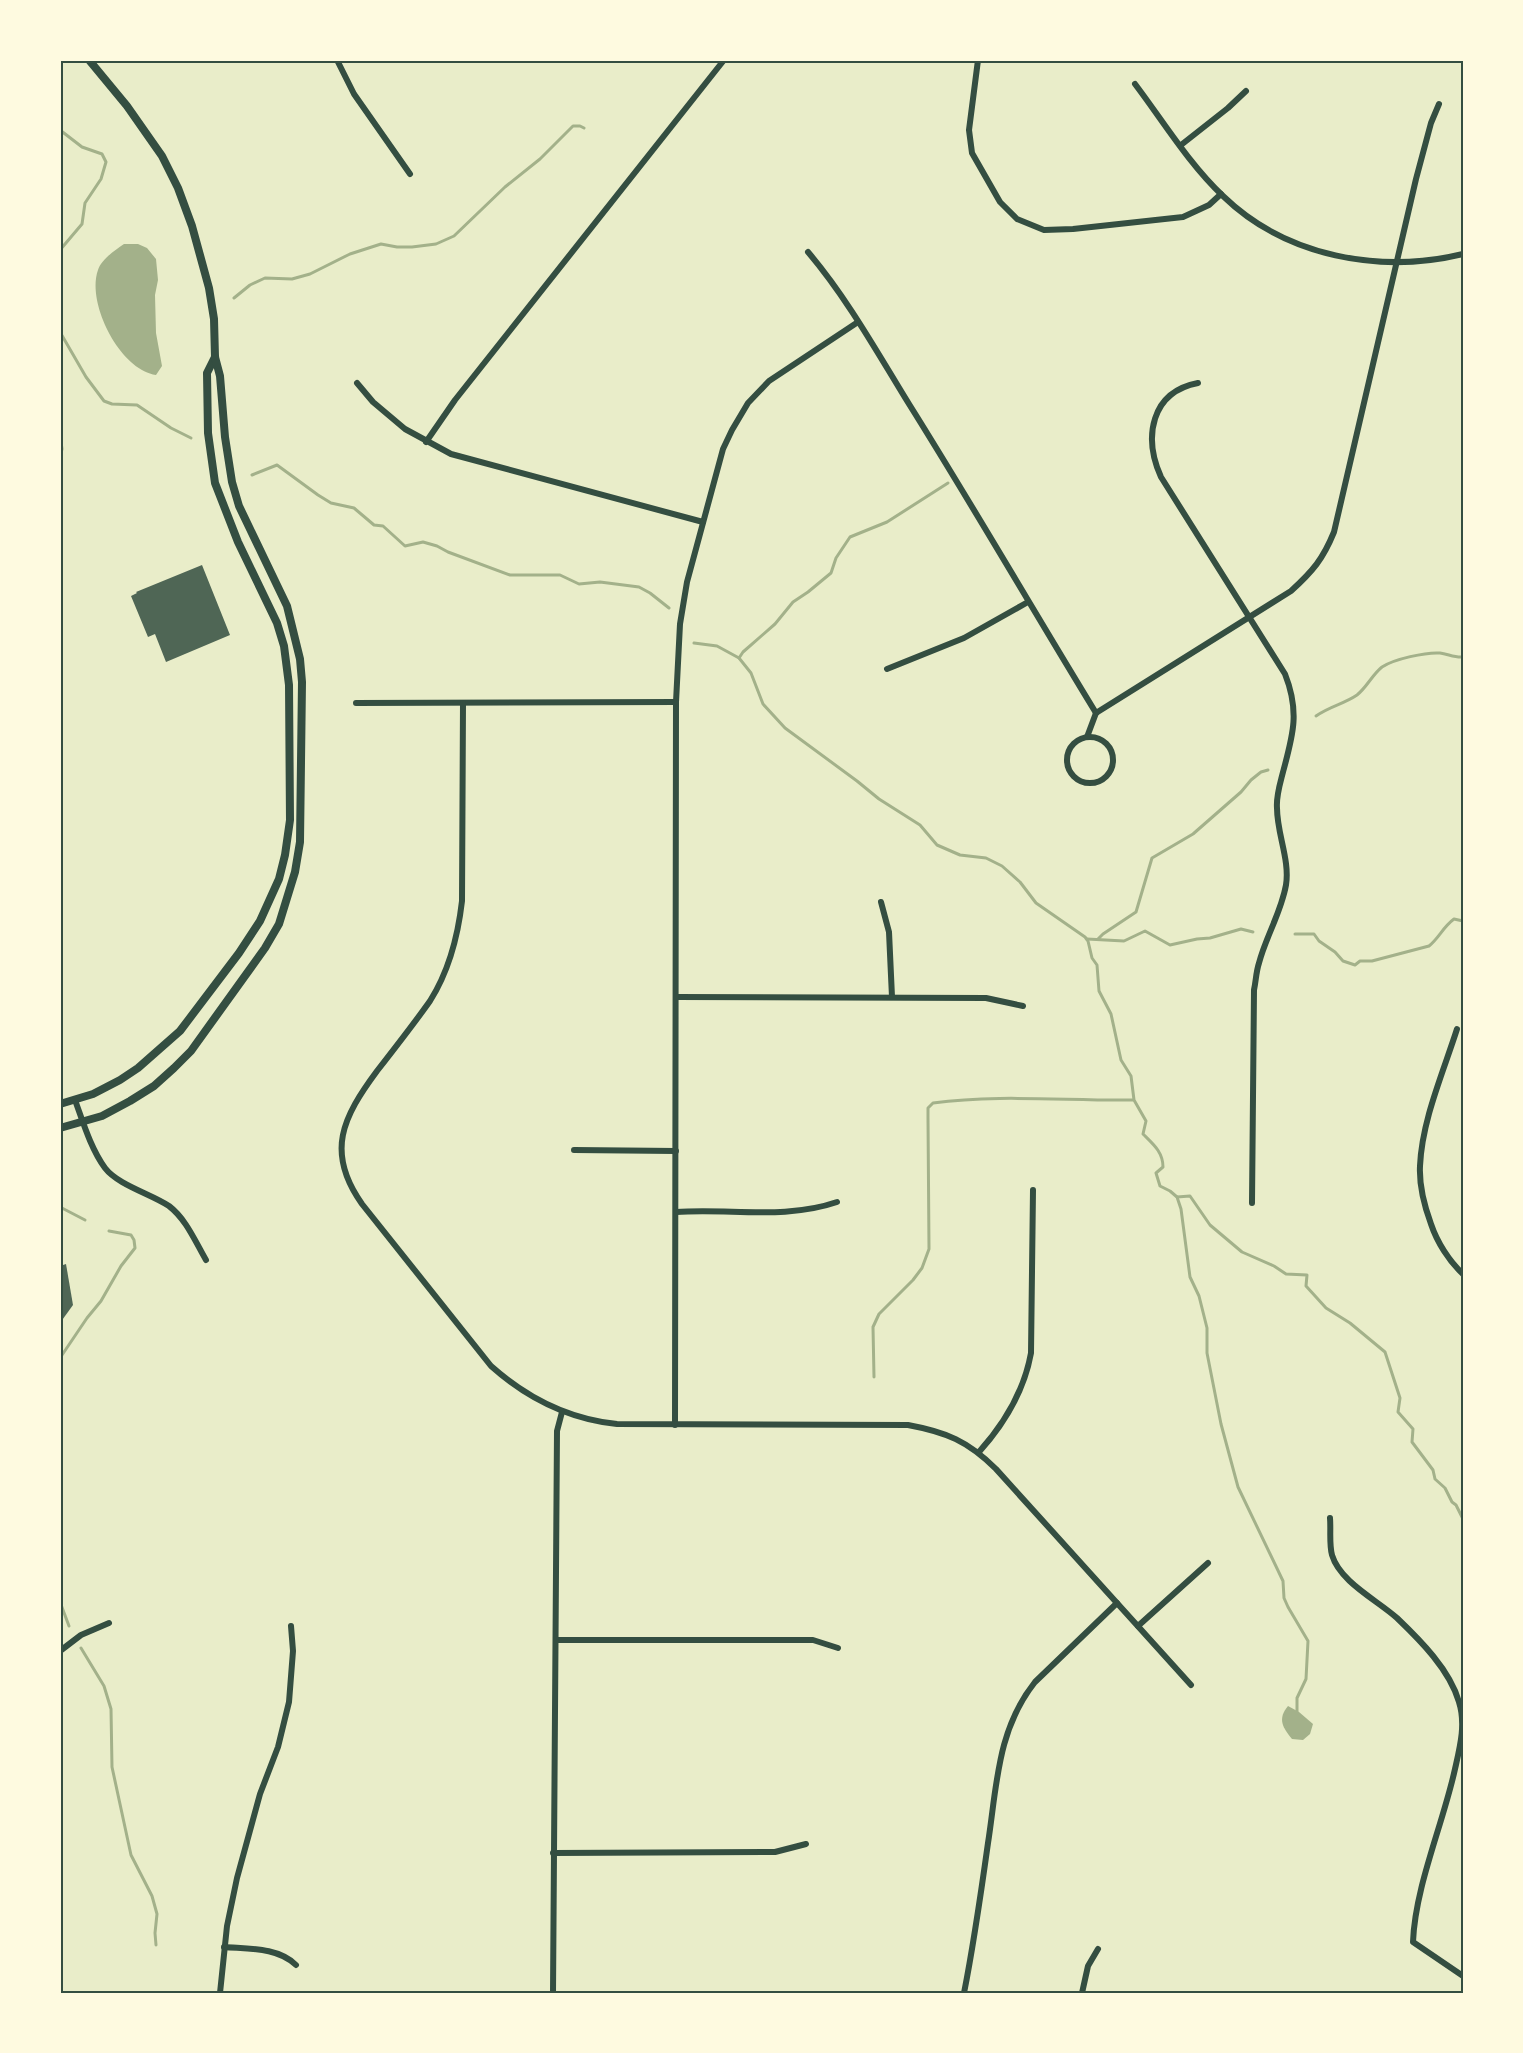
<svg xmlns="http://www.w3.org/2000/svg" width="1523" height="2053" viewBox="0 0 1523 2053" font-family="Figtree,sans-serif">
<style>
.water{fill:#a3b18a}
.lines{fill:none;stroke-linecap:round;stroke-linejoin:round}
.stream{stroke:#a3b18a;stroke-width:3}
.building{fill:#4f6655}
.minor{stroke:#344e41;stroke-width:6}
.tertiary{stroke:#344e41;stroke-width:8}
.neatline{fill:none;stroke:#344e41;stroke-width:2}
</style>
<rect width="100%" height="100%" fill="#e9edc9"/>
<g class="water">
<path d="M124,244h14l9,4 9,11 2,21 -3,15 1,38 6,33 -6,9c-36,-5 -70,-72 -58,-105 3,-10 17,-20 26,-26z"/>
<path d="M1288,1706l11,6 14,12 -3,10 -7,6 -11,-1c-9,-11 -15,-20 -4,-33z"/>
</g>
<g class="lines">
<g class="stream">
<path d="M60,130l22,17 20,7 4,8 -5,17 -16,24 -3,21 -22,26"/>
<path d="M234,298l16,-13 15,-7 27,1 18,-5 40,-20 31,-10 16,3h15l24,-3 18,-8 51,-49 35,-28 33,-33h7l4,2"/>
<path d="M60,332l26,45 18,24 8,3 25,1 34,23 20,10"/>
<path d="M60,435l2,14 -2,7"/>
<path d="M252,475l25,-10 41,30 13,8 23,5 20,17 9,1 22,20 18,-4 14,4 11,6 62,23h50l19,9 21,-2 39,5 11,6 19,15"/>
<path d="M694,643l23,3 22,12 12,15 12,31 22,24 72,53 22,18 41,26 17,20 23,10 26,3 16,8 18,16 16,21 49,34 3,4 4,17 5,7 2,26 12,23 10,46 10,16 3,24 12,21 -3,13c10,10 20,18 20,33l-7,6 4,13 10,5 7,6 4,12 9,68 9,19 8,32v25l14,71 17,63 45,94 1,17 4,9 20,34 -2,38 -9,19v15"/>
<path d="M739,658l4,-6 32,-28 18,-22 15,-10 23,-19 5,-15 14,-21 37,-15 61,-39"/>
<path d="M1316,716c14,-10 28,-12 41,-21 10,-8 15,-20 25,-28 12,-8 44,-15 58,-14 8,1 15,5 23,4"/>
<path d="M1295,934h19l5,7 16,11 8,9 12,4 5,-4h12l57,-15c10,-8 14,-19 25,-27l9,2"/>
<path d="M1087,939l37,2 21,-10 25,14 27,-6 13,-1 31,-9 12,3"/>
<path d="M1098,939l5,-5 33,-22 16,-54 41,-24 48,-42 10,-12 10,-8 7,-2"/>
<path d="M1177,1197l13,-1 20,29 32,27 32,14 12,8 21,1 -1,11 20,22 24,15 35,29 15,46 -2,14 15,17 -1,13 21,28 2,9 10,9 7,14 4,3 7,14"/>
<path d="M60,1207l25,13"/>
<path d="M60,1358l27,-40 14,-17 20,-35 14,-18 -1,-8 -3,-5 -22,-4"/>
<path d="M874,1377l-1,-50 6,-13 34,-34 9,-12 7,-19 -1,-131v-10l5,-5c66,-9 134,-2 200,-3"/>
<path d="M60,1602l9,24"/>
<path d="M81,1648l23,38 7,23 1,58 19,88 21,41 5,18 -2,19 1,12"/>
</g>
</g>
<g class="building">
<path d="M202,565l28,70 -64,27 -11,-28 -7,3 -17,-41 6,-3 -1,-1z"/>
<path d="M66,1264l7,41 -13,18v-57z"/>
</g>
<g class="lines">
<g class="minor">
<path d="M337,60l17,34 56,80"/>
<path d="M978,60l-9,70 3,23 28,49 17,17 27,11 29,-1 110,-12 26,-12 12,-11"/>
<path d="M1135,84c28,37 54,80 88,112 63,61 157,78 240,58"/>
<path d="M1181,145l47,-37 18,-17"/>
<path d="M808,252c39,46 69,100 101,152 64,102 124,206 187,309"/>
<path d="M357,383l16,19 32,27 46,25 252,68"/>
<path d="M1198,383c-47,9 -55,54 -37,94l124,197c15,38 8,61 -2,98 -3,12 -7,24 -6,36 0,26 13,52 9,77 -5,28 -20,51 -27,78 -3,9 -3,18 -5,27l-2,213"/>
<path d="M426,442l29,-42 269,-340"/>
<path d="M887,669l77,-31 64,-36"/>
<path d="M356,703l320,-1"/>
<path d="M463,703l-1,198c-4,35 -13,70 -32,100 -17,24 -35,47 -53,70 -34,46 -52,81 -15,133l129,162c36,32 77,53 126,58l291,1c38,7 60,16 88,44l195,216"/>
<path d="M1096,713l195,-122c22,-20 32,-32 43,-59l82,-353 15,-56 8,-19"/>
<path d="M1087,737l9,-24"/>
<circle cx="1090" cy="760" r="23"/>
<path d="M881,902l8,30 3,65"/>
<path d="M676,997l310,1 37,8"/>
<path d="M1457,1029c-14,44 -35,91 -37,137 -1,20 4,39 11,58 6,18 18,37 32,50"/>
<path d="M75,1100c8,22 16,49 30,68 13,17 46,26 64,38 17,13 26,35 37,54"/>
<path d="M574,1150l102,1"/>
<path d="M676,1212c53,-4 109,8 161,-10"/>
<path d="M675,1425l1,-723 4,-78 7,-42 36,-133 9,-19 16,-27 21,-22 89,-59"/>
<path d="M979,1452c26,-29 45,-60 52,-99l2,-163"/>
<path d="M1330,1518c1,12 -1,26 2,37 8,27 45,45 65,63 23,22 53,52 62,84 7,22 1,45 -4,67 -12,55 -40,118 -42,173l50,34"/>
<path d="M1138,1626l70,-63"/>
<path d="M556,1640h257l25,8"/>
<path d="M60,1651l21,-16 28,-12"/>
<path d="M553,1853l222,-1 31,-8"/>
<path d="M224,1947c24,2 54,0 72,18"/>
<path d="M220,1993l7,-67 10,-48 23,-84 18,-47 11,-45 4,-51 -2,-25"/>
<path d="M553,1993l4,-562 5,-19"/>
<path d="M964,1993c10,-50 17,-100 24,-150 9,-58 9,-113 47,-161l82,-79"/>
<path d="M1082,1993l6,-27 10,-17"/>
</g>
<g class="tertiary">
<path d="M60,1104l33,-10 27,-14 18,-12 42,-37 59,-78 21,-32 19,-42 6,-24 5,-35 -1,-135 -5,-39 -7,-23 -39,-81 -23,-59 -7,-50 -1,-60 8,-16"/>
<path d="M60,1128l42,-12 28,-15 24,-15 20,-18 17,-17 74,-103 14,-24 16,-52 5,-30 2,-160 -2,-23 -13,-53 -48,-100 -7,-24 -7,-45 -5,-61 -5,-19 -1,-38 -5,-31 -17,-62 -14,-38 -16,-32 -35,-50 -38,-46"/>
</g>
</g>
<rect width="1523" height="2053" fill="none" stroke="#fefae0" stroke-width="123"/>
<rect x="62" y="62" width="1400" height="1930" class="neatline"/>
</svg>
